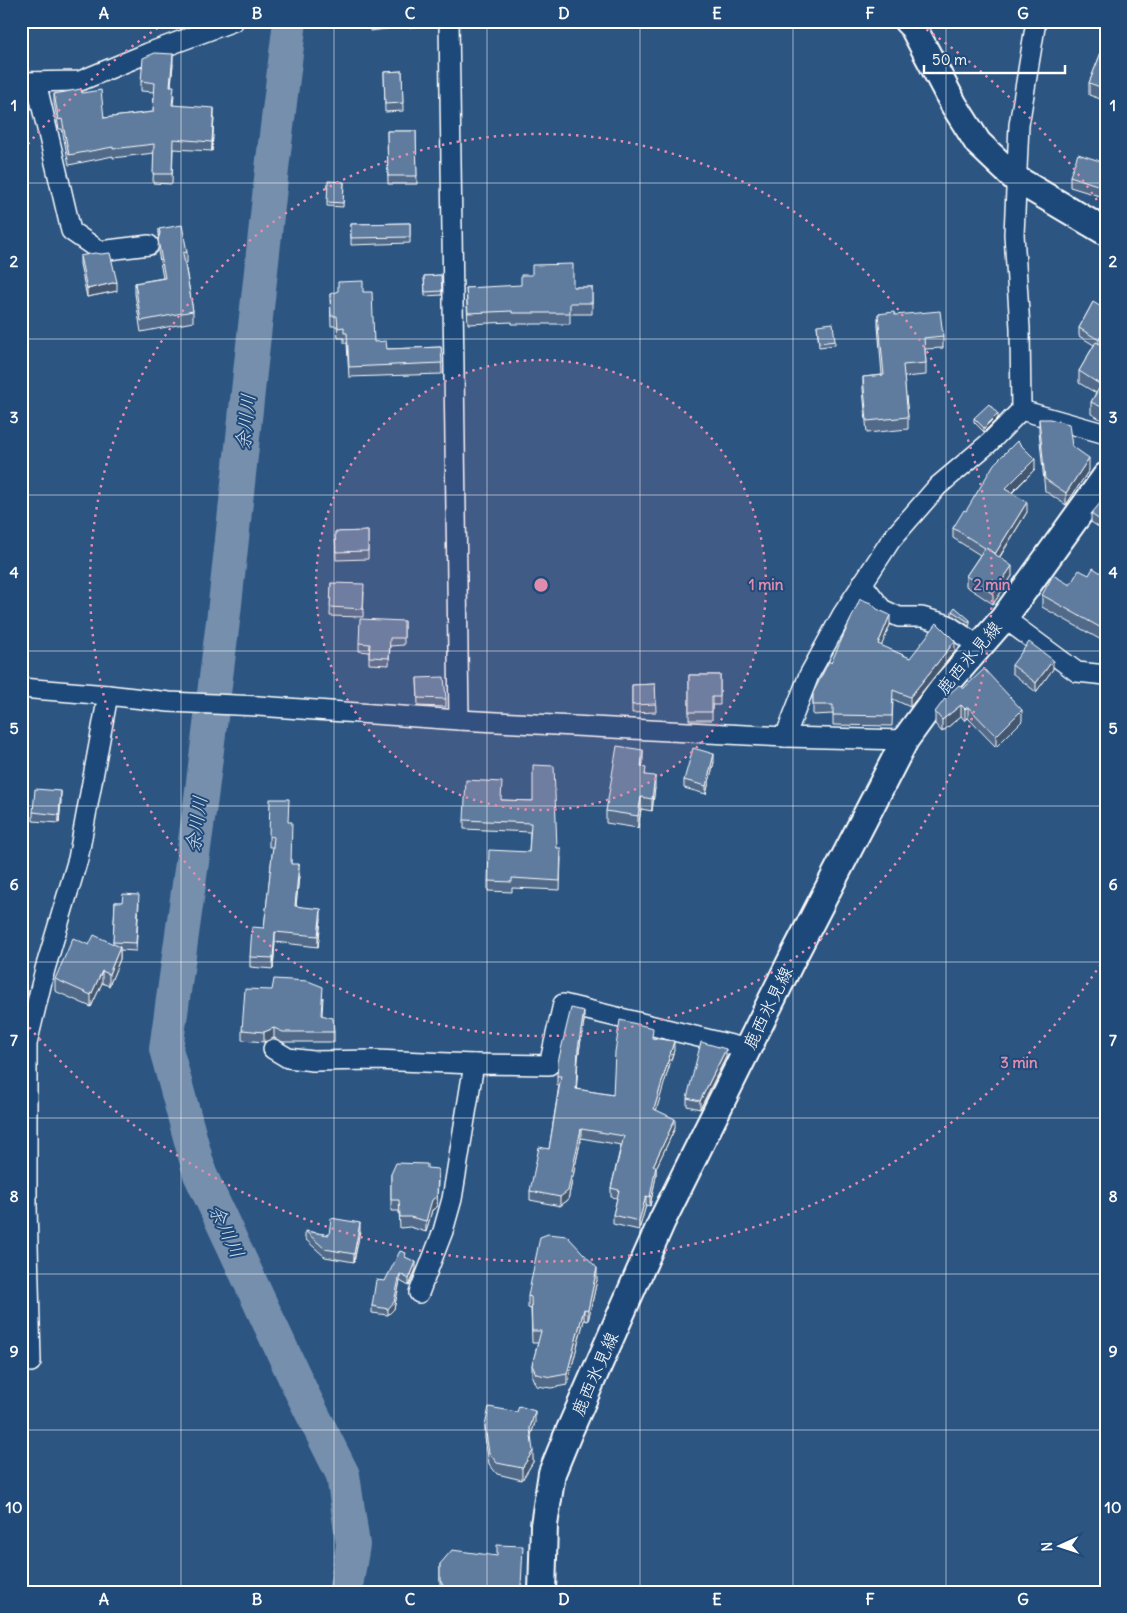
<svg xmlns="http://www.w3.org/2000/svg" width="1127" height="1613" viewBox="0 0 1127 1613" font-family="Delius,'Klee One',sans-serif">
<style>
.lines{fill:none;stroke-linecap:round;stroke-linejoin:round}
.river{stroke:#748fad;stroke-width:34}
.street-casing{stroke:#fff;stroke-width:22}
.secondary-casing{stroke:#fff;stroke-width:30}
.street{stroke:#1f4a7a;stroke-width:19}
.secondary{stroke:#1f4a7a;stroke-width:26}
.wall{fill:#516b89;stroke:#fff}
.shaded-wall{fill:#42576f;stroke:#fff}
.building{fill:#5e7c9f;stroke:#fff}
.grid{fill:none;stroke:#fff;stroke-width:1;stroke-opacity:0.55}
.ring{fill:none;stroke:#e08cad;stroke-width:2.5;stroke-dasharray:2.5 5}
.labels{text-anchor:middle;stroke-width:4;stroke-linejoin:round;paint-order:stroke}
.street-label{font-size:18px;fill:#fff;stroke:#1f4a7a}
.water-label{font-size:19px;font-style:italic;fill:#d5dde6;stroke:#1f4a7a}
.centre{fill:#e08cad;stroke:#1f4a7a;stroke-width:2.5}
.ring-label{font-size:15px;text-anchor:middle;font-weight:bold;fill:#e08cad;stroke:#1f4a7a;stroke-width:4;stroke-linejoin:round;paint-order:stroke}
.neatline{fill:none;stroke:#fff;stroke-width:2}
.grid-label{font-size:16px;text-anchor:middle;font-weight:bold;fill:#fff}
</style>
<rect width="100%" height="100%" fill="#2c5582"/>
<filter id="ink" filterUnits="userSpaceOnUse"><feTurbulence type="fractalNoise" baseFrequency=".02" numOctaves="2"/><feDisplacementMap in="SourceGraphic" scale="10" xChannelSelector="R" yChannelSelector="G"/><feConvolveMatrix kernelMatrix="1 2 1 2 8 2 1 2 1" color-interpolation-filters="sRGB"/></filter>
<g filter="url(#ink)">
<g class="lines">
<path class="river" d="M290,21l-17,139 -49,453 -23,185 -35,251 34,125 102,219 41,82 10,70 -8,47"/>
<defs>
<g id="street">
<path d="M449,21l10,699"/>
<path d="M21,82l59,-1 68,-28 86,-32"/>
<path d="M36,82l35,149 29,20 49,-6"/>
<path d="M1021,410l85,24"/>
<path d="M862,583l20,26 17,8h23l24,7 33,22"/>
<path d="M1004,618l73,54 29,3"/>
<path d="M21,688l87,7 61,7 89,4 201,14 326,17 120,3"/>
<path d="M785,737l24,-62 33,-60 49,-75 47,-54 51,-43 32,-33 -1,-82 -6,-94 5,-109 17,-104"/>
<path d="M273,1049l15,9 25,3 62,-1 99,4"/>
<path d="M419,1293l24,-62 9,-32 22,-135 75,1 14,-61 185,45"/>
<path d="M31,1362l-4,-156v-162l18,-75 33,-110 30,-164"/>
</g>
<g id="secondary">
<path d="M907,21l6,6 41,78 24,38 38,36 90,53"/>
<path d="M542,1592l2,-67 8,-52 16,-39 94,-213 130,-262 113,-219 37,-51 62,-71 102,-142"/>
</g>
</defs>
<use href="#street" class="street-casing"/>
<use href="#secondary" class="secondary-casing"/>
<use href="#street" class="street"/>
<use href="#secondary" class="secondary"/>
</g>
<g class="wall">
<path d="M369,21h63v3l-23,4v-2l-39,5z"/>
<path d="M1106,40v61l-17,-6v-12z"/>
<path d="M173,64l-2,22 3,10 -1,9 41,12 -2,34 -39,-2 -1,35 -19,-1 1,-30 -41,5v-2l-44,9 -7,-36h-3l-5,-26v-9l28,-1 22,25 49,-6 1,-20 -13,-1v-10z"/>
<path d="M402,71l1,40 -18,1 -1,-40z"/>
<path d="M21,114l2,29v8h-2z"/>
<path d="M387,131h29l1,53h-29z"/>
<path d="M1106,163v35l-36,-11v-11z"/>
<path d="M344,182l-1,25 -16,-1v-4z"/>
<path d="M410,223v20l-59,2v-21z"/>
<path d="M159,229l28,23v11h-2l8,48v11l-52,10 -6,-38v-11l28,-5 -5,-27z"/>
<path d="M80,256l37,35 -30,6 -7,-33z"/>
<path d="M441,275l1,20 -17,1 -1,-20z"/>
<path d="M592,287v27h-22v10h-58v-2l-44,2 -2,-36z"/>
<path d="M363,292l11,50 13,7 54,-2 1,27 -93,3 -2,-34h-3v-5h-6l-1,-12h-6l-1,-32z"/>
<path d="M1093,302l8,42 5,3v75l-15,-8v-12l5,-9 -17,-10v-12l15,-26 -15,-9v-8z"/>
<path d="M878,314l17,1 48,21v12l-18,1 1,14v12l-22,2 4,40v12l-41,4 -4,-44v-12l19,-2 -4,-49z"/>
<path d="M817,325l18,16v4l-16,2z"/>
<path d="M974,418h24l-14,14 -10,-10z"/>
<path d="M1039,419l33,27 17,24 -23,35 -21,-14 -6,-60z"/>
<path d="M1035,469l-23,24 15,19 -27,45 12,19 -19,28 -27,-18v-10l14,-21 -27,-17v-10l13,-17z"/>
<path d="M1106,504v28l-15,-10v-8z"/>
<path d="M368,531v28l-32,1 -1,-28z"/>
<path d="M1089,575l17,1 -3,65 -61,-34v-12l28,-10z"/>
<path d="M331,583l33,9 -1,25 -33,-1z"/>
<path d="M952,611l18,9v4l-1,2 -17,-11z"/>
<path d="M404,621v24l-14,1 -1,19 -20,-1v-12l-10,-1v-8z"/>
<path d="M890,625l-9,21 29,12 45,-7 -45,56 -17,-8 -1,27 -59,-1v-11l-20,1v-22l18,-30z"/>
<path d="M1012,665l41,4 -17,23 -24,-19z"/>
<path d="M689,675h31v30h-8v15h-23z"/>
<path d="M417,678l29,21v8l-28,-1z"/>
<path d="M655,684l1,28 -24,1v-28z"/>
<path d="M963,689l59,32 -26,26 -28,-29 -3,3 -4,-5 -19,16 -7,-8v-12z"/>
<path d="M643,762l-1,5 4,8 9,13 -3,23 -11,-2 -3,19 -32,-5v-12z"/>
<path d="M714,762l-8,32 -22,-6v-8z"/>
<path d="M61,800l-2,23 -26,-2v-9z"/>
<path d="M502,800l31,1 24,47 4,10 -1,32 -48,-2v4l-24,-1v-10l41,-29 1,-20 -66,-3v-9z"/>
<path d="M288,822l3,42 8,11 -3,31 25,13 -3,28 -43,-5 -2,27 -23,-2v-10l14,-29 9,-81h-4v-11z"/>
<path d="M115,902l24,1 -3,48 -16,-1v9l-11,27 -7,-3 -11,24 -36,-16v-12l34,-34 24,-1z"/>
<path d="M323,997l-1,18 12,17v10h-51l-9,-4 -10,4 -22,-2v-10z"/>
<path d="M584,1021l-6,37 -2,31 37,6 40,-56 21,11 -18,60 19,18 -19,40v8l-6,30 -4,-1 -7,25 -26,-6v-9l4,-17 -6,-1v-9l10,-43 -40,-7 -13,62 -8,6 -30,-6v-9l19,-42 10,-64h-2v-9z"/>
<path d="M726,1057l-26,52 -13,-3v-8z"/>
<path d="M427,1168l11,12 -1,27 -5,3 -6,22 -16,-5 -10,1 -1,-17h-8v-37z"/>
<path d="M305,1231l24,4 31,-4 -6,31 -29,-5 -20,-18z"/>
<path d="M405,1257l11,12 -7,17 -9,-5 -6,28 -6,6 -16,-2v-7l13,-25z"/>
<path d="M597,1280l-9,41 -4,-1 -17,65 -16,3 -15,-2 -4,-9v-12l6,-22h-6l-1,-34 -3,-1v-12z"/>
<path d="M535,1422l-4,13 2,27 -11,18 -25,-6 -8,-10 -4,-26v-12z"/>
<path d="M440,1564l82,22 1,6h-82l-1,-2z"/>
</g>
<g class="shaded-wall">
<path d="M173,54v10l-3,31v-9z"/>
<path d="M214,108v9l-2,34v-9z"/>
<path d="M117,282v9l-30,6v-8z"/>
<path d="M1106,327v8l-7,13v-8z"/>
<path d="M998,414v4l-14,14v-4z"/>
<path d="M1089,458v12l-23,35v-12z"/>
<path d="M1035,459v10l-30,30v-10z"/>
<path d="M1027,502v10l-32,52v-10z"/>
<path d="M1012,566v10l-19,28v-10z"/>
<path d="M890,615v10l-12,29v-10z"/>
<path d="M1106,624v12l-3,5v-12z"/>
<path d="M955,641v10l-45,56v-10z"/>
<path d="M1053,660v9l-17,23v-9z"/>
<path d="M961,705v11l-19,16v-12z"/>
<path d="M968,707v11l-3,3v-12z"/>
<path d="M1022,710v11l-26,26v-11z"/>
<path d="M643,750v12l-2,17v-12z"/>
<path d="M714,754v8l-8,32v-8z"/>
<path d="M655,776v12l-3,23v-12z"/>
<path d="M61,791v9l-2,23v-8z"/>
<path d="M641,797v12l-3,19v-12z"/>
<path d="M299,864v11l-4,41v-10z"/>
<path d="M321,909v10l-3,28v-11z"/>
<path d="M275,932v10l-2,27v-11z"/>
<path d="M120,947v12l-11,27v-12z"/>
<path d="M102,971v12l-11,24v-12z"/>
<path d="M584,1011v10l-6,37 -2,40 2,-49z"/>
<path d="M274,1028v10l-10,4v-10z"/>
<path d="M674,1041v9l-20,68v-9z"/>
<path d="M726,1049v8l-26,52v-8z"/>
<path d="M675,1119v9l-19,40v8l-6,30v-9l3,-31z"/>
<path d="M581,1129v9l-13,62 -8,6v-9z"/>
<path d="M438,1169l-1,38 -5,3 -6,22v-11z"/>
<path d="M646,1196v9l-7,25v-9z"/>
<path d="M360,1223v8l-6,31v-8z"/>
<path d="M416,1262v7l-7,17v-7z"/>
<path d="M597,1268v12l-9,41v-11z"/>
<path d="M400,1274v7l-6,28 -6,6v-6z"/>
<path d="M584,1309v11l-17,65v-11z"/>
<path d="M535,1411v11l-5,17v-11z"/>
<path d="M533,1451v11l-11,18v-12z"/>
</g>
<g class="building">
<path d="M370,21h12l-12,2z"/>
<path d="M1106,40v49l-17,-6z"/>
<path d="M155,53l18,1 -3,32h4l-2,19 42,3 -2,34 -39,-3 -1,35h-19l1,-30 -41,5v-2l-44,8 -7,-36 -3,1 -5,-26 27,-5 1,4 19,-3 3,28 49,-6 2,-29 -14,-2 2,-23z"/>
<path d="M402,71l1,32 -18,1 -1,-32z"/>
<path d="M21,114l2,29h-2z"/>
<path d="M387,131h29l1,45h-29z"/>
<path d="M1078,154l28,9v25l-36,-12z"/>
<path d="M328,181l16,1 -1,21 -16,-1z"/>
<path d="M410,223v14l-59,1v-14z"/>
<path d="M182,225l5,27 -4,1 10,58 -52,10 -6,-38 30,-5 -7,-38 2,-7 -1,-4z"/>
<path d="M95,253l6,1 9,-1 7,29 -30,7 -7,-33z"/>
<path d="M573,264v23h19v16h-22v10h-58v-2l-44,2 -2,-25 55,-3v-10h11v-10z"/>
<path d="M441,275l1,16 -17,1 -1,-16z"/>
<path d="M363,281v11h9l2,50 12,-1 1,8 54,-2 1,16 -93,4 -2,-34h-3v-6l-6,1 -1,-12h-6l-1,-22 8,-3v-9z"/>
<path d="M1093,302l13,8v17l-7,13 -20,-12z"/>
<path d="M940,311l3,25 -19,2 2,25 -23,2 5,52 -41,4 -4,-44 21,-2 -6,-61 16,-2 1,3z"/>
<path d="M833,323l2,18 -16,2 -2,-18z"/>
<path d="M1096,342l10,5v62l-15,-7 10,-17 -22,-14z"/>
<path d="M989,404l9,10 -14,14 -10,-10z"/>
<path d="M1039,419h11l19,5 3,22 17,12 -23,35 -21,-14z"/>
<path d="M1017,441l18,18 -30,30 22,13 -32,52 -9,-6 26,18 -19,28 -27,-18 19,-28 -32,-20 11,-18 2,1 28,-47z"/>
<path d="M1102,501l4,3v20l-15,-10z"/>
<path d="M368,531v20l-32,1 -1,-20z"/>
<path d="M1093,568l13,8v48l-3,5 -61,-34 11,-20 17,10 9,-15 10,5z"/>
<path d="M331,583l33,1 -1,25 -33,-2z"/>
<path d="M860,599l11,4 6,6 13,6 -12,29 32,14 27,-35 18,18 -45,56 -17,-7 -1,26 -59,-1v-10h-20v-12l16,-32 2,2z"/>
<path d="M955,607l15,13 -1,2 -17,-11z"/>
<path d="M360,619l44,2v17h-14l-1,20 -20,-1 1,-13 -11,-1z"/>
<path d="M1029,642l24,18 -17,23 -24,-18z"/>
<path d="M984,669l38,41 -26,26 -28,-29 -3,2 -4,-4 -19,15 -7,-8 12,-16 12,-11 4,4z"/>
<path d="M689,675h31v22h-8v15h-23z"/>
<path d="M444,677l2,22 -28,-1 -1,-20z"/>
<path d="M655,684l1,20 -24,1v-20z"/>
<path d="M617,746l26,4 -2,17 5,1 -1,7 10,1 -3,23 -11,-2 -3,19 -32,-5z"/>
<path d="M693,748l21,6 -8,32 -22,-6z"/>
<path d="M533,765l21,1 3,82h4l-1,33 -48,-3v4l-24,-1 1,-31 40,2 2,-29 -67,-3 2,-40 36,2 -1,18 32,1z"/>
<path d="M35,789l26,2 -2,24 -26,-3z"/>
<path d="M270,799h19l-1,23h4l-1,42h8l-4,42 26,3 -3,27 -43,-4 -2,26 -23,-1 2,-30 12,1 10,-91 -5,-1z"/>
<path d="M123,894l16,1 -3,48 -23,-1 2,-40h7z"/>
<path d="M94,935l26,12 -11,27 -7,-3 -11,24 -36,-16 18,-41 16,7z"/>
<path d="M274,979l34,2 15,6 -2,28 12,3 1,14h-51l-9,-4 -10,4 -22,-2 3,-41 27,1z"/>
<path d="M571,1008l13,3 -6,38 -2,40 37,6 2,-43 5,-32 33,8 -1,10 22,3 -20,68 21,10 -22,47h3l-6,31 -4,-1 -7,25 -26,-6 6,-25 -8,-2 13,-52 -43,-7 -13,62 -8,6 -30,-6 9,-44 10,2 12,-73h-4l1,-14z"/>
<path d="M701,1042l25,7 -26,52 -13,-3z"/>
<path d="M396,1163l31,1v4l11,1 -1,27 -5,4 -6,21 -16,-4h-10l-1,-17h-8v-26z"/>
<path d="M331,1218l29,5 -6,31 -29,-5 -20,-18 24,4z"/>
<path d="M548,1234l19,2 30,32 -9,42 -4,-1 -17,65 -16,3 -15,-3 -4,-9 9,-34h-9l-1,-34 -3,-1 12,-59z"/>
<path d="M400,1251l6,2 -1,4 11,5 -7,17 -9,-5 -6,28 -6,7 -16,-3 4,-26 9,1z"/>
<path d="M519,1406l16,5 -5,17 3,23 -11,17 -25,-5 -8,-10 -4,-27 4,-19 28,5z"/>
<path d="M497,1545l26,1 -2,40h2v6h-76l-7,-12v-16l12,-14 45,6z"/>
</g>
</g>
<path class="grid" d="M181,21v1571M334,21v1571M487,21v1571M640,21v1571M793,21v1571M946,21v1571M21,183h1085M21,339h1085M21,495h1085M21,651h1085M21,806h1085M21,962h1085M21,1118h1085M21,1274h1085M21,1430h1085"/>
<circle cx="541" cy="585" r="225" fill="#e08cad" fill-opacity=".12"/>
<g class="ring">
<circle cx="541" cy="585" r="225"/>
<circle cx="541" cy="585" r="451"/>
<path d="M1105 958A676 676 0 0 1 23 1020M23 150A676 676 0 0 1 168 21M914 21A676 676 0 0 1 1105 212"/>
</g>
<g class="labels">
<g class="street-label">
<text transform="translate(969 658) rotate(-50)" y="6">鹿西氷見線</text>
<text transform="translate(768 1008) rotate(-64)" y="6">鹿西氷見線</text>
<text transform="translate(595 1374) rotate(-66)" y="6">鹿西氷見線</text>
</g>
<g class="water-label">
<text transform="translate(245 422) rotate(-84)" y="7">余川川</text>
<text transform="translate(196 824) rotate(-82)" y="7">余川川</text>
<text transform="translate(227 1231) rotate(65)" y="7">余川川</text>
</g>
</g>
<circle cx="541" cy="585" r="8" class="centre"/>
<g class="ring-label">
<text x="766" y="590">1 min</text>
<text x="992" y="590">2 min</text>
<text x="1019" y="1068">3 min</text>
</g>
<rect width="1127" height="1613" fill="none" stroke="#1f4a7a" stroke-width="55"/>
<g transform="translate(1060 1546) rotate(267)" stroke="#1f4a7a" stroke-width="4" paint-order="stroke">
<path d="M0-4L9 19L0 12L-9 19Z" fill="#ffffff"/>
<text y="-8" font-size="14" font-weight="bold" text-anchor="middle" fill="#ffffff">N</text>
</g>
<path d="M924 65v8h141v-8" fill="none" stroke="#ffffff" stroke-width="2.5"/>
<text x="932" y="65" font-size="15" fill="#ffffff" stroke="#1f4a7a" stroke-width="4" paint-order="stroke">50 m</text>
<rect x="28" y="28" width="1072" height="1558" class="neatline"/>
<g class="grid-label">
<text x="104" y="19">A</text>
<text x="257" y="19">B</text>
<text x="410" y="19">C</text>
<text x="564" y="19">D</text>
<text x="717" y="19">E</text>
<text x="870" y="19">F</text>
<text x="1023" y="19">G</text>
<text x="14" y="111">1</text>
<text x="1113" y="111">1</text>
<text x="14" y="267">2</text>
<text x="1113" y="267">2</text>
<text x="14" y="423">3</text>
<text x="1113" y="423">3</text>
<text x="14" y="578">4</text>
<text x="1113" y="578">4</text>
<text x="14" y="734">5</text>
<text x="1113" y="734">5</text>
<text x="14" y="890">6</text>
<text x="1113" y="890">6</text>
<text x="14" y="1046">7</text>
<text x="1113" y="1046">7</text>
<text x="14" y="1202">8</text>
<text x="1113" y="1202">8</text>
<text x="14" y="1357">9</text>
<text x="1113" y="1357">9</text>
<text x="14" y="1513">10</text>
<text x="1113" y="1513">10</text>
<text x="104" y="1605">A</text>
<text x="257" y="1605">B</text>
<text x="410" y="1605">C</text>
<text x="564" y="1605">D</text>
<text x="717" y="1605">E</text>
<text x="870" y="1605">F</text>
<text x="1023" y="1605">G</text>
</g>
</svg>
